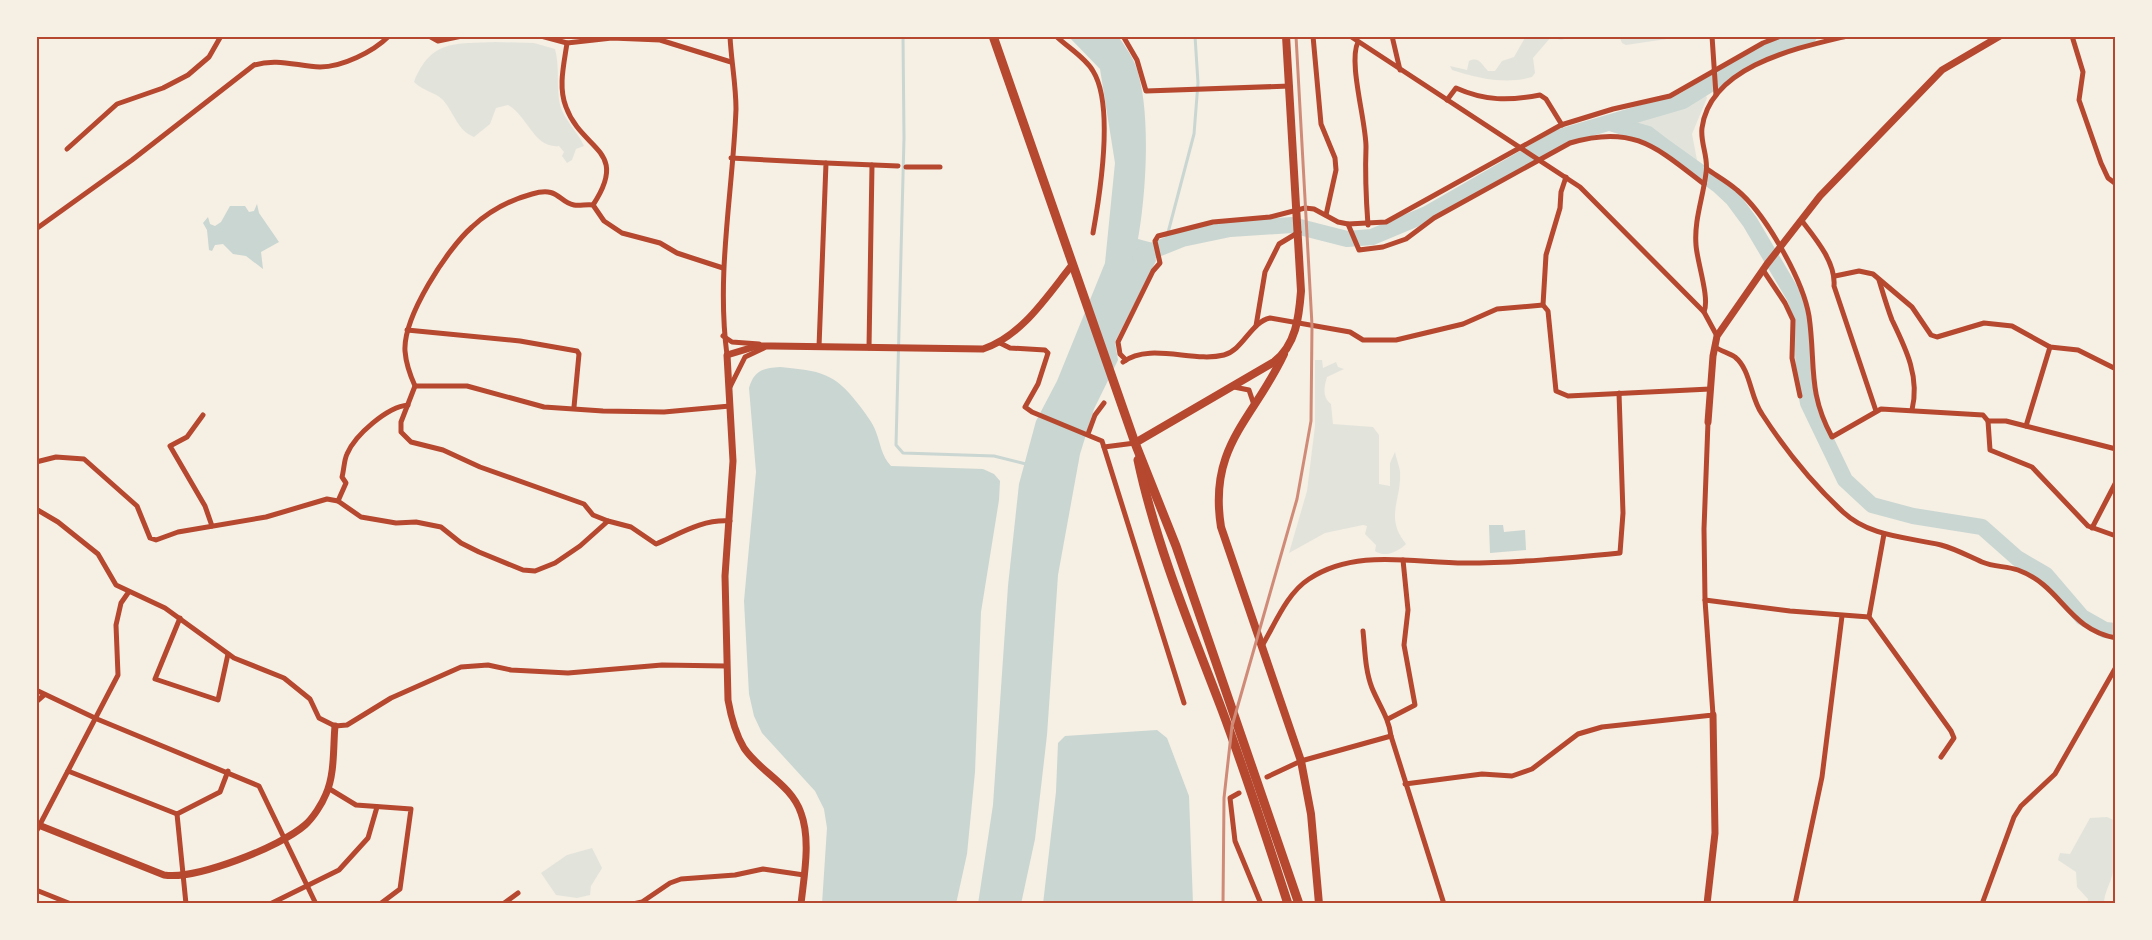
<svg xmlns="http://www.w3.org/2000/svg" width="2152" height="940" viewBox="0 0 2152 940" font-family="Rubik,sans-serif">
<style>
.green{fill:#e2e4dc}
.water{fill:#c9d6d2}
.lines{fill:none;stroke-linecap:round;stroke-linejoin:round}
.stream{stroke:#c9d6d2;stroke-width:3}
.river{stroke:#c9d6d2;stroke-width:16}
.minor{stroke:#b5482f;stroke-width:5}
.tertiary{stroke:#b5482f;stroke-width:7}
.primary{stroke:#b5482f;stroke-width:8}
.trunk{stroke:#b5482f;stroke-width:9}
.rail{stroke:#cf8b77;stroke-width:3}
.neatline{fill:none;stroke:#b5482f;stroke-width:2}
</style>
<rect width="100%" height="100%" fill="#f6efe4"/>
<g class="green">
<path d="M1526,36h49l-14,4 -10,-3 -18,21 2,15 -3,4c-26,8 -55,1 -80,-7l-2,-4 17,4 2,-9c10,-5 13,4 19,10h7l7,-10 12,-4z"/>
<path d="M1619,36h33l4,3 31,-3 -61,9 -4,-2z"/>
<path d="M495,42l39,1 21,6c5,18 1,37 5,56 4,15 18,27 24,41l-8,3 -4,11 -5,3 -5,-7 2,-4 -5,-6c-25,3 -31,-30 -51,-41l-12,3 -6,16 -16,13c-17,-7 -19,-23 -31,-37 -8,-8 -20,-9 -29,-18 17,-43 41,-38 81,-40z"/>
<path d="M1705,94l2,4 -15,36 5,26 -2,3 -45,-32 -22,-8 54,-15z"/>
<path d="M1315,360h7l1,8 13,-6 2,5 6,2 -17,8c-3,10 -5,20 4,27l2,20 40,3 6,8v49l11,2v-23l5,-11c1,6 4,13 5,19 2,29 -16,46 6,73 -8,8 -21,14 -31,7l1,-6 -11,-11 2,-8 -4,-1 -38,8 -36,20 18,-62 8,-65z"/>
<path d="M2107,817l9,4c0,18 0,34 -3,51 -2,11 -9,20 -9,32h-17l1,-5 -11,-12 -1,-15 -18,-12 2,-7 10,1 20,-36z"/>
<path d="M592,848l10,20 -11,18 -1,9 -13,3 -21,-3 -15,-22 26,-18z"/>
</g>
<g class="water">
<path d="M1068,36h50c6,9 13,18 17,28 17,42 11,131 3,175l15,4 3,18 -41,81 3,18 -24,49 -14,45 -22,121 -11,160 -12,104 -14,65h-43l15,-99 15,-219 11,-102 17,-63 21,-40 48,-118 10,-100 -15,-94z"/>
<path d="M257,204l2,9 20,29 -18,10 2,17 -17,-13 -13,-2 -10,-10 -8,1 -3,6 -3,-1 -2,-20 -4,-7 5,-6 2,7 5,2 6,-4 9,-16h15l4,6 5,-1z"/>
<path d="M780,367c40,4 54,5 79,38 6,8 14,18 17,27 5,13 5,23 15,34l92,3 11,5 6,7 -1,19 -18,112 -6,160 -8,82 -11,50h-134l5,-76 -3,-19 -9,-18 -53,-58 -8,-17 -5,-22 -5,-93 12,-129 -7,-84c5,-17 13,-20 31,-21z"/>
<path d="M1489,525h14l1,7 21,-2 1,20 -36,3z"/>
<path d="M1157,730l10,8 22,58 4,108h-150l13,-112 2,-49 7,-7z"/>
</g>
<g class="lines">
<g class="stream">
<path d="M903,36l1,102 -8,307 7,8 91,3 32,8"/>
<path d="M1165,244l29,-110 4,-51 -3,-47"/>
</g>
<g class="river">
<path d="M1610,123l38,11 17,13 53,38 15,14 17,23 45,76 7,22 2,62 4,21 37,77 27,25 41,11 69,11 35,31 29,17 36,42 23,13 11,1"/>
<path d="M1140,256l42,-17 48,-10 62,-4 55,14 25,-2 55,-23 133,-77 123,-36 79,-49 47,-16"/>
</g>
<g class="minor">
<path d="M429,36l9,5 24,-5"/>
<path d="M496,36h39"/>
<path d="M541,36l26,7 45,-5 48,2 71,22"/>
<path d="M1056,36c11,11 29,21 37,35 21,34 7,123 0,162"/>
<path d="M1123,36l14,24 9,31 144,-5"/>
<path d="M1313,36l8,88 14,34 1,12 -10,45"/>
<path d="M1350,36l230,151 124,125 13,24"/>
<path d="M1392,36l8,34"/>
<path d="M1712,36l4,59"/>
<path d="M2072,36l11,36 -4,28 22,63 7,15 8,6"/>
<path d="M1358,42c-10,20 8,79 8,105 -1,25 0,51 2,78"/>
<path d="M567,43c-3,21 -9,44 -1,64 16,44 64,42 27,98"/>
<path d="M1447,100l9,-12c29,13 53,13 84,7l6,4 16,26"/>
<path d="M67,149l50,-45 46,-16 25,-13 21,-18 12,-21"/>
<path d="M731,158l95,5 -7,184"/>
<path d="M826,163l72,3"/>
<path d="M906,167h34"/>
<path d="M1707,169c10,7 21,13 30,21 28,23 66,90 72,126 7,48 -2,75 23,121l49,-28 102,6 5,6 2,29 42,17 56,59 28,10"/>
<path d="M1566,177l-5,15 -1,16 -14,47 -3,50 5,6 8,80 12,5 142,-7"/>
<path d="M1802,221c14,18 34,42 32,65l42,125"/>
<path d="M1348,224l11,26 24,-3 23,-8 28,-21 136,-75c63,-19 86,4 134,41"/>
<path d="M36,229l96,-69 122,-95c23,-7 43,1 66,2 22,0 53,-15 69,-31"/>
<path d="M1763,270l22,33 8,17 -1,38 8,38"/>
<path d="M1835,276l24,-5 14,3 39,33 19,28 6,2 47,-14 28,3 38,21 28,3 38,19"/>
<path d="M1879,280c4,13 8,27 13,40 14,29 28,57 20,90"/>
<path d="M1704,312c6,-14 -7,-50 -8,-67 -2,-25 7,-47 10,-72 3,-15 -6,-30 -4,-45 8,-62 95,-80 145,-92"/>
<path d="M1256,326l9,-54 14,-28 20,-12"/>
<path d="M407,330l113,11 57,10 2,3 -5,53"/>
<path d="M723,336l9,6 27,2"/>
<path d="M1000,343l10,5 35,2 3,3 -10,31 -13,23 7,5 70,29 82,262"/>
<path d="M1715,347c6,4 14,6 20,10 16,13 15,40 27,57 22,34 51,70 81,98 27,25 64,25 98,33 15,4 27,11 41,17 12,5 24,4 36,8 44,16 49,59 98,68"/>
<path d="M869,348l3,-183"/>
<path d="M727,355c-11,-82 6,-164 9,-246 0,-25 -5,-49 -6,-73"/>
<path d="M1126,360l-6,-6 -2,-12 35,-71 7,-8 -5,-22 3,-5 55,-14 57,-5 35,-9 9,1 24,13 10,2 38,-2 175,-97 52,-16 57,-13 93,-53 18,-7"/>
<path d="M1123,362c27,-20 70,1 101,-7 19,-5 27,-33 46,-37l80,14 13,8h33l67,-16 34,-15 46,-4"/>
<path d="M415,386h52l77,21 59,4 61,1 66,-6"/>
<path d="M730,387l15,-30 19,-9"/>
<path d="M1234,387l15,3 5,15"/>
<path d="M203,415l-16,22 -17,9 35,60 7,20"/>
<path d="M1988,421h18l110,28"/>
<path d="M2026,426l24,-79"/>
<path d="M1088,434l7,-19 9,-12"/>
<path d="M1104,447l31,-4"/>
<path d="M36,462l20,-5 28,2 53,47 13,32 6,2 22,-8 88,-15 61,-18 11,2 23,16 35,6 20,-1 25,5 20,16 18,9 44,18 12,1 20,-8 25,-17 28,-25 23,6 25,17c25,-11 47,-25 74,-23"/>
<path d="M338,501l8,-18 -4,-6c2,-7 2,-17 5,-23 8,-19 40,-47 61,-49"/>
<path d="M36,509l22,13 40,32 18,31 49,23 69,50 50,20 26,21 9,19 16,8 12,-1 44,-27 70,-31 27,-2 23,5 57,3 94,-8 64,1"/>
<path d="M608,521l-15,-6 -9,-11 -104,-37 -37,-17 -32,-8 -10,-10v-10l14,-36c-5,-11 -9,-22 -10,-35 -2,-34 42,-102 67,-124 16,-15 38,-27 60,-33 27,-8 26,8 42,11 6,1 13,-1 19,0l11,16 18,12 38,10 17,10 46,15"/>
<path d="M2092,528l24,-46"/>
<path d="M1884,534l-15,83 82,114 3,7 -13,19"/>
<path d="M1705,600l85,11 79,6"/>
<path d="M180,618l-25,61 63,21 10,-46"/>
<path d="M1363,631c2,19 2,39 9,57 7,17 17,30 19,48"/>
<path d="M1262,646c13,-22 25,-53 47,-67 47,-31 104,-16 156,-16 52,0 104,-5 155,-10l3,-40 -4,-120"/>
<path d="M36,690l61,29 162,67 57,118"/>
<path d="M36,702l8,-7"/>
<path d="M1388,719l27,-14 -11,-60 4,-35 -5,-50"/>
<path d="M68,771l109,43 43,-22 8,-21"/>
<path d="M1267,777l34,-16 90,-25 53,168"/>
<path d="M1405,784l77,-10 30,2 20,-7 46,-35 24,-7 111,-12 -8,-115 -1,-71 4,-107"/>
<path d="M328,788l28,17 55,4 -11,80 -20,15"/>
<path d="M1239,793l-9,5 5,43 26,63"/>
<path d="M177,814l9,90"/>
<path d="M36,832l82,-157 -2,-50 5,-22 7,-10"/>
<path d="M36,890l35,14"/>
<path d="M270,904l69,-34 29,-32 9,-31"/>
<path d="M503,904l15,-11"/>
<path d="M609,904h19"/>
<path d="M633,904l9,-2 28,-19 11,-4 54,-4 28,-6 41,6"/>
<path d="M1795,904l27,-127 20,-161"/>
<path d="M1982,904l32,-87 7,-11 34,-32 61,-107"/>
</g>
<g class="tertiary">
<path d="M1708,422l5,-66 4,-20 50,-72 53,-68 122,-126 58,-34"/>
<path d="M36,824l128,51c32,5 116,-28 141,-50 8,-7 17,-21 21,-31 9,-20 7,-47 9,-68"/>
<path d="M801,904c3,-28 10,-64 0,-91 -10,-29 -41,-41 -57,-65 -9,-15 -13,-31 -16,-48l-3,-124 8,-115 -6,-106 30,-9h15l211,3c39,-13 64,-53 89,-84"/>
<path d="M1707,904l8,-71 -2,-118"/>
</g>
<g class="primary">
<path d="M1284,354c-31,66 -76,92 -63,173l80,234 10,53 8,90"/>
<path d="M1135,443l139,-81c22,-17 25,-45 27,-71l-15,-255"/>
</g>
<g class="trunk">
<path d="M993,36l142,407 41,103 123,358"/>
<path d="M1138,460c18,85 53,169 84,250 24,64 45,129 66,194"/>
</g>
<path class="rail" d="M1223,904l1,-106 8,-72 65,-227 14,-78 1,-96 -16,-289"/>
</g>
<rect width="2152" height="940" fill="none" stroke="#f6efe4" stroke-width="75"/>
<rect x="38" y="38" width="2076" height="864" class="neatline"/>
</svg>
